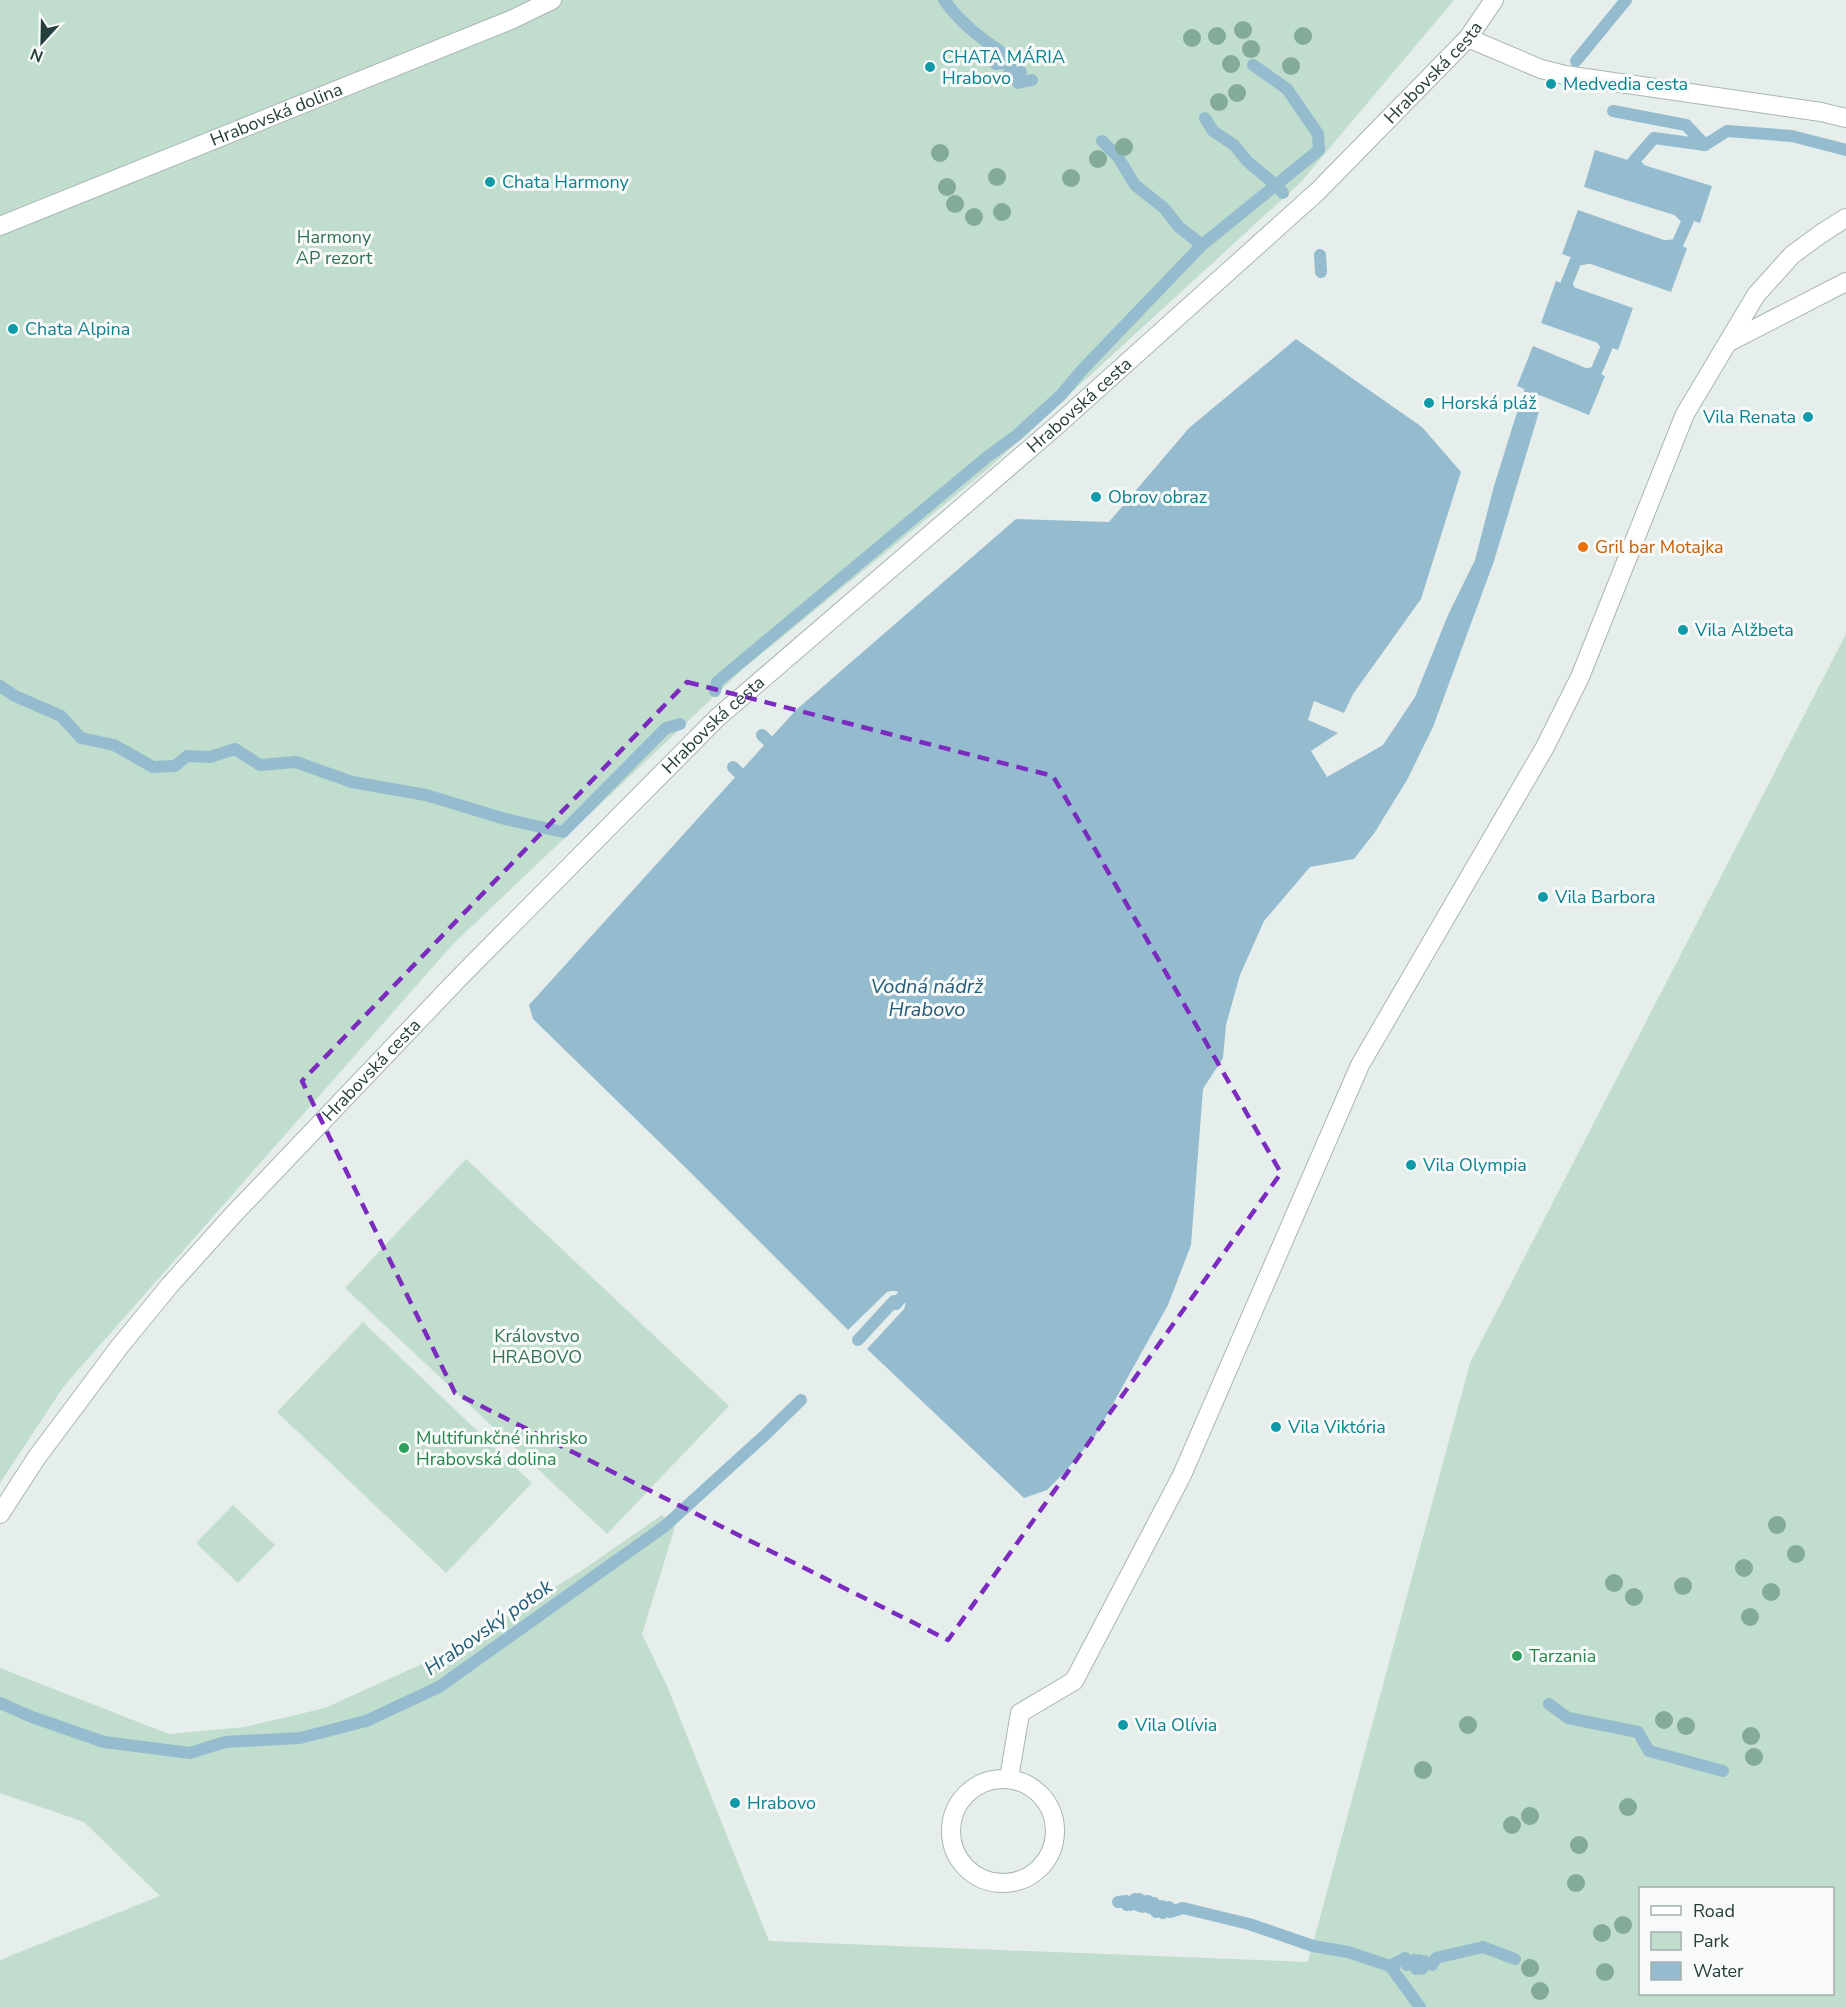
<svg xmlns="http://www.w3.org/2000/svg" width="1846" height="2007" viewBox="0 0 1846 2007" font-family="'Nunito Sans',sans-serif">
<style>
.green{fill:#c1ddcd;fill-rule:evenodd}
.water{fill:#94bcce}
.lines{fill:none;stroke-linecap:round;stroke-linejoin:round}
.stream{stroke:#94bcce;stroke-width:12}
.lane-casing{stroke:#a9b6b4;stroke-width:20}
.street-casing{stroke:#a9b6b4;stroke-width:20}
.lane{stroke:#fff;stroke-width:18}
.street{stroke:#fff;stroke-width:18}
.tree{fill:#84aa99}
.marked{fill:none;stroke:#7b2cbf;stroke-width:4.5;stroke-dasharray:12 8;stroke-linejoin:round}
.culture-dot{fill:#0f9aa8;stroke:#f7faf9;stroke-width:2}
.food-dot{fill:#e8710a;stroke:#f7faf9;stroke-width:2}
.leisure-dot{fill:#2e9e5b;stroke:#f7faf9;stroke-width:2}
.labels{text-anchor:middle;stroke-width:6;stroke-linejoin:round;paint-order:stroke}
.culture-label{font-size:18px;fill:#0d838f;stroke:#f7faf9;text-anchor:start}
.street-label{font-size:18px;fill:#263f3c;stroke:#f7faf9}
.park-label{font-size:18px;fill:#337355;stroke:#f7faf9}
.food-label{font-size:18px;fill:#c56008;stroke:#f7faf9;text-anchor:start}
.leisure-label{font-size:18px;fill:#27864d;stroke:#f7faf9;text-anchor:start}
.water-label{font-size:20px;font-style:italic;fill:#245d77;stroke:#f7faf9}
</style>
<rect width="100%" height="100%" fill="#e6eeec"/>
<g class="green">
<path d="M0,0h1454l-153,182 -312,286 -246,201 -290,275 -389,442 -64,97z"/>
<path d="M1846,634v1373h-1846v-47l160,-64 -76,-74 -84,-29v-125l169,66 76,-7 80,-19 132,-60 127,-79 78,-54 13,12 -33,107 25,52 102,255 539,21 162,-599zM1640,1888h192v106h-192z"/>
<path d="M466,1159l263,247 -122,128 -262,-246z"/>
<path d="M363,1322l169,161 -86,90 -169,-161z"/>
<path d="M233,1505l42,40 -37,38 -42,-40z"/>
</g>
<g class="water">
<path d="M1595,150l117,36 -12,37 -116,-36z"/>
<path d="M1578,210l109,38 -16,44 -109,-38z"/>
<path d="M1556,281l77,27 -15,42 -77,-27z"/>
<path d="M1296,339l126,88 39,45 -40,127 -68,95 -9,19 -30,-12 -6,19 30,13 -27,18 16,26 56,-32 32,-48 33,-82 27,-55 19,-74 25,-80 20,6 -45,149 -61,166 -26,53 -32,52 -21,27 -44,8 -46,54 -24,54 -14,50 -3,33 -20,31 -12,156 -23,60 -73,131 -31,37 -17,17 -23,8 -157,-149 37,-40c5,-12 -4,-21 -17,-17l-39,38 -162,-162 -153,-149 -4,-14 267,-295 220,-191 93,3 80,-94z"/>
<path d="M1533,346l72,30 -16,39 -72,-29z"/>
</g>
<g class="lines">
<g class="stream">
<path d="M944,0c15,21 34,37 56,51l-4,13 15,-2 -3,17 13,-7 -3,11 14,-3"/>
<path d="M1576,61l50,-61"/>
<path d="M1613,111l73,14 19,20 -51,-7 -21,24 11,11"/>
<path d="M1205,118l8,13 21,14 14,17 29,24 6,7"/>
<path d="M1102,141l16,16 17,28 29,23 15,19 23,18"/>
<path d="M1705,145l22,-14 65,5 54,14"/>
<path d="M1660,247l17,-2 11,-25 -12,-12"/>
<path d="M1320,255l1,17"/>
<path d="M1575,299l-9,-14 10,-25 17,-3"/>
<path d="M1582,376l14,-4 11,-26 -9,-13"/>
<path d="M1522,420l8,-28 15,-5"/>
<path d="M0,686l15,10 46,20 20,22 33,7 39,22 22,-1 12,-10 23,1 25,-8 25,16 36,-3 56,20 74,13 79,24 58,13 103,-104 14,-4"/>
<path d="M715,691l2,-9 270,-225 30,-22 44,-40 22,-26 119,-124 117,-95 -1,-16 -31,-45 -34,-24"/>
<path d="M762,735l6,6"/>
<path d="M733,767l6,6"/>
<path d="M858,1340l36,-39 2,3 18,-22"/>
<path d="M0,1703l32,14 72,25 86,11 35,-11 75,-4 66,-17 73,-34 226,-161 99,-90 37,-36"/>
<path d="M1549,1704l19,14 70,14 11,19 74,20"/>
<path d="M1118,1902l8,-1 1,4 4,-3v3l4,-6v5l4,-5v7l4,-5v6l5,-6 2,7 4,-5 2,9 6,-6 1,7 6,-6 1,5 13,-4 66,16 64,22 35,6 42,14 30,41"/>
<path d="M1414,1960l2,9 3,-9 3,9 2,-8 8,4 4,-7 47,-11 32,12"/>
<path d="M1390,1966l15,-8 2,7 4,-4"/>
</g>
<defs>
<g id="lane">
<path id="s1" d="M0,226l513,-207 39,-19"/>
<path d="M1822,233l24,-15"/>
<path d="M1729,342l117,-60"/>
</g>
<g id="street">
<path d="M1468,38l73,31 24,6 256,37 25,6"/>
<path id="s2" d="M0,1514l37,-57 83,-111 50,-61 62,-69 226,-237 259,-261 337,-290 264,-237 150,-153 26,-38"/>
<path d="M1009,1778l11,-65 54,-32 108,-206 178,-410 185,-318 35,-70 105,-263 71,-119 36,-40 30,-22"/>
<circle cx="1003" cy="1831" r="52"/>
</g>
</defs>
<use href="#lane" class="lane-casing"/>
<use href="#street" class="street-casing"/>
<use href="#lane" class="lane"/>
<use href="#street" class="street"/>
</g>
<g class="tree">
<circle cx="1243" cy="30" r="9"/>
<circle cx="1217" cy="36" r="9"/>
<circle cx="1303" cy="36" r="9"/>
<circle cx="1192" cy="38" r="9"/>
<circle cx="1251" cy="49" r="9"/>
<circle cx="1231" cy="64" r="9"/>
<circle cx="1291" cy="66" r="9"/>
<circle cx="1237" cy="93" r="9"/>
<circle cx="1219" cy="102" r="9"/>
<circle cx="1124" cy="147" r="9"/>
<circle cx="940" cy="153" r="9"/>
<circle cx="1098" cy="159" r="9"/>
<circle cx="997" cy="177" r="9"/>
<circle cx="1071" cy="178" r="9"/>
<circle cx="947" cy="187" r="9"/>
<circle cx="955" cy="204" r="9"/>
<circle cx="1002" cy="212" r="9"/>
<circle cx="974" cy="217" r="9"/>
<circle cx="1777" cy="1525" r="9"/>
<circle cx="1796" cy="1554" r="9"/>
<circle cx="1744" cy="1568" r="9"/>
<circle cx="1614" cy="1583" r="9"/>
<circle cx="1683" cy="1586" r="9"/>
<circle cx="1771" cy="1592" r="9"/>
<circle cx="1634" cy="1597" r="9"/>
<circle cx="1750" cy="1617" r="9"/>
<circle cx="1664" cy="1720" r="9"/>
<circle cx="1468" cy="1725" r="9"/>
<circle cx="1686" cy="1726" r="9"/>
<circle cx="1751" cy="1736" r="9"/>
<circle cx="1754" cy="1757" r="9"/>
<circle cx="1423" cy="1770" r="9"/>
<circle cx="1628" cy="1807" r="9"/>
<circle cx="1530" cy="1816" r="9"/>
<circle cx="1512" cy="1825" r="9"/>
<circle cx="1579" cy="1845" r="9"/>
<circle cx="1576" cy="1883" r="9"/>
<circle cx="1623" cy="1925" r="9"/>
<circle cx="1602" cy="1933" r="9"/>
<circle cx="1530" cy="1968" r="9"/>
<circle cx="1605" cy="1972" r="9"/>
<circle cx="1540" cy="1991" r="9"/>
</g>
<path class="marked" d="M687,682l366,94 228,397 -333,467 -493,-247 -153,-312z"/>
<g class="culture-dot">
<circle cx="930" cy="67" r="6"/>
<circle cx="1551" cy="84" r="6"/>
<circle cx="490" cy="182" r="6"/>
<circle cx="13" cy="329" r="6"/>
<circle cx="1429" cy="403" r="6"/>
<circle cx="1808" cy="417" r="6"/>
<circle cx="1096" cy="497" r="6"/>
<circle cx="1683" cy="630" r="6"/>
<circle cx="1543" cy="897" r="6"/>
<circle cx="1411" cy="1165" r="6"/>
<circle cx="1276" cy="1427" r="6"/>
<circle cx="1123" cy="1725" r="6"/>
<circle cx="735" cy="1803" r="6"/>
</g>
<circle class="food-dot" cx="1583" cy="547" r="6"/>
<g class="leisure-dot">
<circle cx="404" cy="1448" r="6"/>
<circle cx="1517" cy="1656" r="6"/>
</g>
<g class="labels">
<g class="culture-label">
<text x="942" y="63">CHATA MÁRIA<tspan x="942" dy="21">Hrabovo</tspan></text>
<text x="1563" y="90">Medvedia cesta</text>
<text x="502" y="188">Chata Harmony</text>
<text x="25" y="335">Chata Alpina</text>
<text x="1441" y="409">Horská pláž</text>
<text x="1796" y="423" text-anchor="end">Vila Renata</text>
<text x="1108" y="503">Obrov obraz</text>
<text x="1695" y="636">Vila Alžbeta</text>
<text x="1555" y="903">Vila Barbora</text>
<text x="1423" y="1171">Vila Olympia</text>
<text x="1288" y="1433">Vila Viktória</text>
<text x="1135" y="1731">Vila Olívia</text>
<text x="747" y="1809">Hrabovo</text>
</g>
<g class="street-label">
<text dy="6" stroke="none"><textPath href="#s2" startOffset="2038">Hrabovská cesta</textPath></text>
<text dy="6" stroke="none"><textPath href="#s1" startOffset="298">Hrabovská dolina</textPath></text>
<text dy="6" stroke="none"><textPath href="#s2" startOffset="1552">Hrabovská cesta</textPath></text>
<text dy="6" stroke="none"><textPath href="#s2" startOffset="1066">Hrabovská cesta</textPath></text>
<text dy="6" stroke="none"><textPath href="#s2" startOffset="580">Hrabovská cesta</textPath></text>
</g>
<g class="park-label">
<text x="334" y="243">Harmony<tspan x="334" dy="21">AP rezort</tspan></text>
<text x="537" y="1342">Královstvo<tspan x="537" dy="21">HRABOVO</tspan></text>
</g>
<g class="food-label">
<text x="1595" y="553">Gril bar Motajka</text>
</g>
<g class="leisure-label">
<text x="416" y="1444">Multifunkčné inhrisko<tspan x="416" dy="21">Hrabovská dolina</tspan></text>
<text x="1529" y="1662">Tarzania</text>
</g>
<g class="water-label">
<text x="927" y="993">Vodná nádrž<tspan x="927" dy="23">Hrabovo</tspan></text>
<text transform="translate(488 1627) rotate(-35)" y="7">Hrabovský potok</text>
</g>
</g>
<rect x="1639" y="1887" width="195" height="108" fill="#f7faf9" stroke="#a3afad" stroke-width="1.5"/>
<rect x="1651" y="1906" width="30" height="9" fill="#ffffff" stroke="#a3afad" stroke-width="1.5"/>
<text x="1693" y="1917" font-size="18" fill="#263f3c">Road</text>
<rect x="1651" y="1932" width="30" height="18" fill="#c1ddcd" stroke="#a3afad" stroke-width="1.5"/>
<text x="1693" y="1947" font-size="18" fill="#263f3c">Park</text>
<rect x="1651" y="1962" width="30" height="18" fill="#94bcce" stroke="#a3afad" stroke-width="1.5"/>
<text x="1693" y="1977" font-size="18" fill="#263f3c">Water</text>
<g transform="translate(42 42) rotate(202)" stroke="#f7faf9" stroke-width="4.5" paint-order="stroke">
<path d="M0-4.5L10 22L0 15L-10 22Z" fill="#263f3c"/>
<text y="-9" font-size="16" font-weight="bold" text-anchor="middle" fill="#263f3c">N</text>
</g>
</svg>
